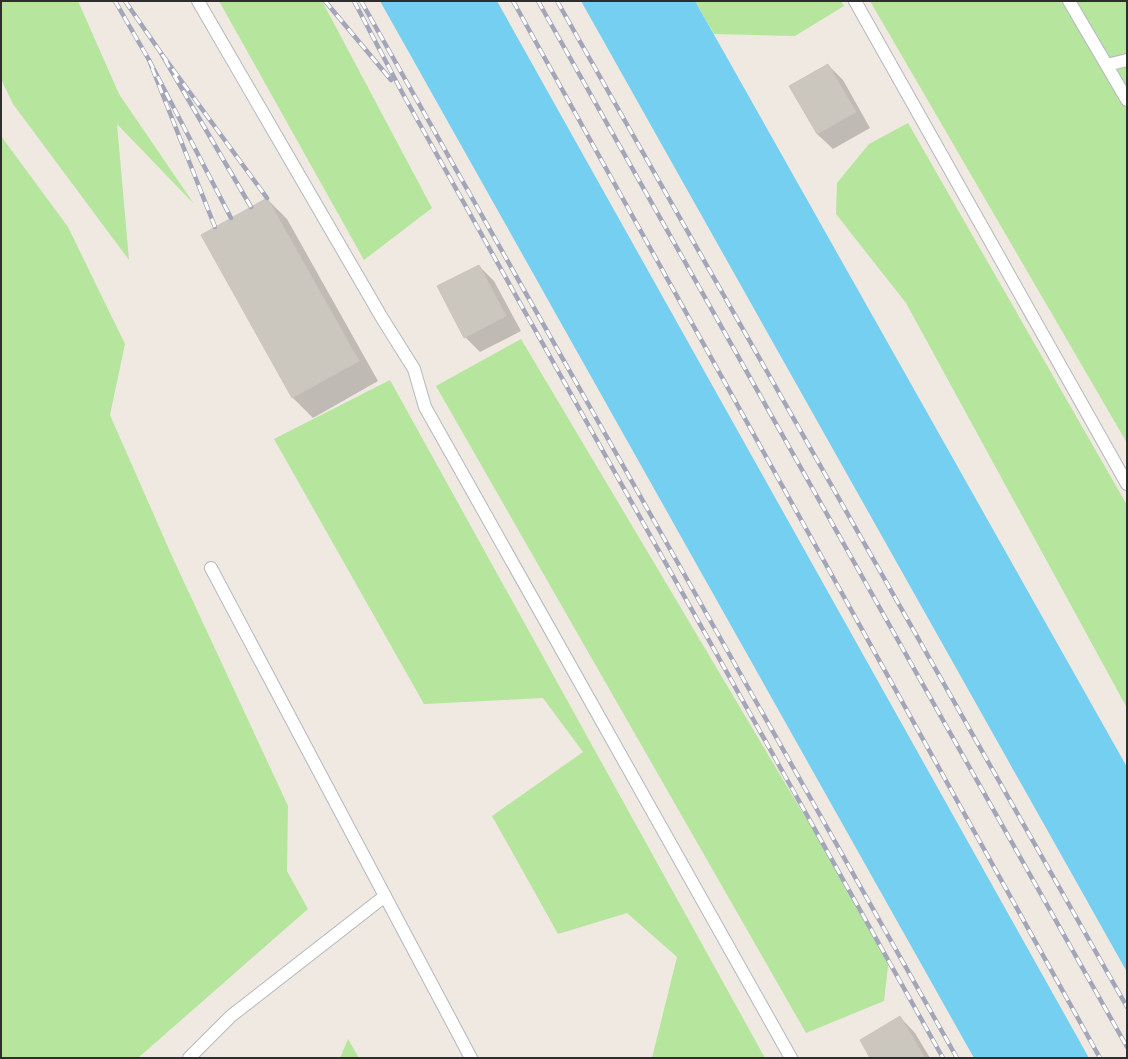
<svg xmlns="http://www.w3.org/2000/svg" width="1128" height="1059" viewBox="0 0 1128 1059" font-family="Barlow,sans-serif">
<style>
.green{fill:#b6e59e}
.water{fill:#75cff0}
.shadow{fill:#0003}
.building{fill:#cbc7bf;stroke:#cbc5ba}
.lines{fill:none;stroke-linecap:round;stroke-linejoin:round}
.lane-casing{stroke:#b4b7c1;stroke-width:14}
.lane{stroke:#fff;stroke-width:12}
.rail-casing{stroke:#a3a6b8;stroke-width:4.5}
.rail{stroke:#fff;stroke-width:3;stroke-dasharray:9;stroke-linecap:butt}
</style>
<rect width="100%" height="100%" fill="#efe9e1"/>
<g class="green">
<path d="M1,1h77l41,93 75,110 -77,-80 12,136 -116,-156 -12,-25z"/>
<path d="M219,1h103l110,207 -68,52z"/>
<path d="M695,1h146l3,5 -49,30 -81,-2z"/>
<path d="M870,1h257v442z"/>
<path d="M908,123l219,382v203l-221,-405 -70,-89 1,-31 32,-39z"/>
<path d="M1,136l67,91 57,117 -15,71 61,139 117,252 -1,65 21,38 -170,149h-137z"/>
<path d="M521,339l368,619 -5,43 -78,32 -370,-647z"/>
<path d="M390,380l375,678h-113l25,-101 -50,-44 -69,21 -66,-118 91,-64 -40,-54 -119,6 -150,-265z"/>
<path d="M348,1039l11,19h-19z"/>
</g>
<g class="water">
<path d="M380,1h117l592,1057h-115z"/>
<path d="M581,1h114l432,766v205z"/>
</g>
<g class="shadow">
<path d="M828,65l15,15 27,48 -37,21 -16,-15z"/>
<path d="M267,199l20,20 91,162 -65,37 -20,-20 -91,-163z"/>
<path d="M479,266l15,15 27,50 -41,21 -15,-15z"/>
<path d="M900,1017l15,16 15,25h-58z"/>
</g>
<g class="building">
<path d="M828,64l28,48 -39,22 -28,-48z"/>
<path d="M267,198l92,163 -67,37 -91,-163z"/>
<path d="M479,265l27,51 -42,22 -27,-52z"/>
<path d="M900,1016l25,42h-55l-10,-18z"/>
</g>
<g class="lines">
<defs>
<g id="lane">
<path d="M198,1l184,317 32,51 11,38 366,651"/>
<path d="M855,1l272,483"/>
<path d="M1069,1l58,99"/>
<path d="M1107,65l20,-5"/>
<path d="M385,896l86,162"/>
<path d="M189,1058l42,-42 154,-120 -174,-328"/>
</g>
</defs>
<use href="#lane" class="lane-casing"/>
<use href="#lane" class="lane"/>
<defs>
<g id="rail">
<path d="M115,1l34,59"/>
<path d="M125,1l36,52"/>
<path d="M325,1l66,79"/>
<path d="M354,1l50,95 539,962"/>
<path d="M361,1l596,1057"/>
<path d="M513,1l587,1057"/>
<path d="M538,1l589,1046"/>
<path d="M557,1l570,1006"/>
<path d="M251,207l-90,-154 106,145"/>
<path d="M215,227l-66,-167 82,158"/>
</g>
</defs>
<use href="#rail" class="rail-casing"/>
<use href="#rail" class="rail"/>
</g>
<rect width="1128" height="1059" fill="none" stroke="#2e2e2e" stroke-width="4"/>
</svg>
